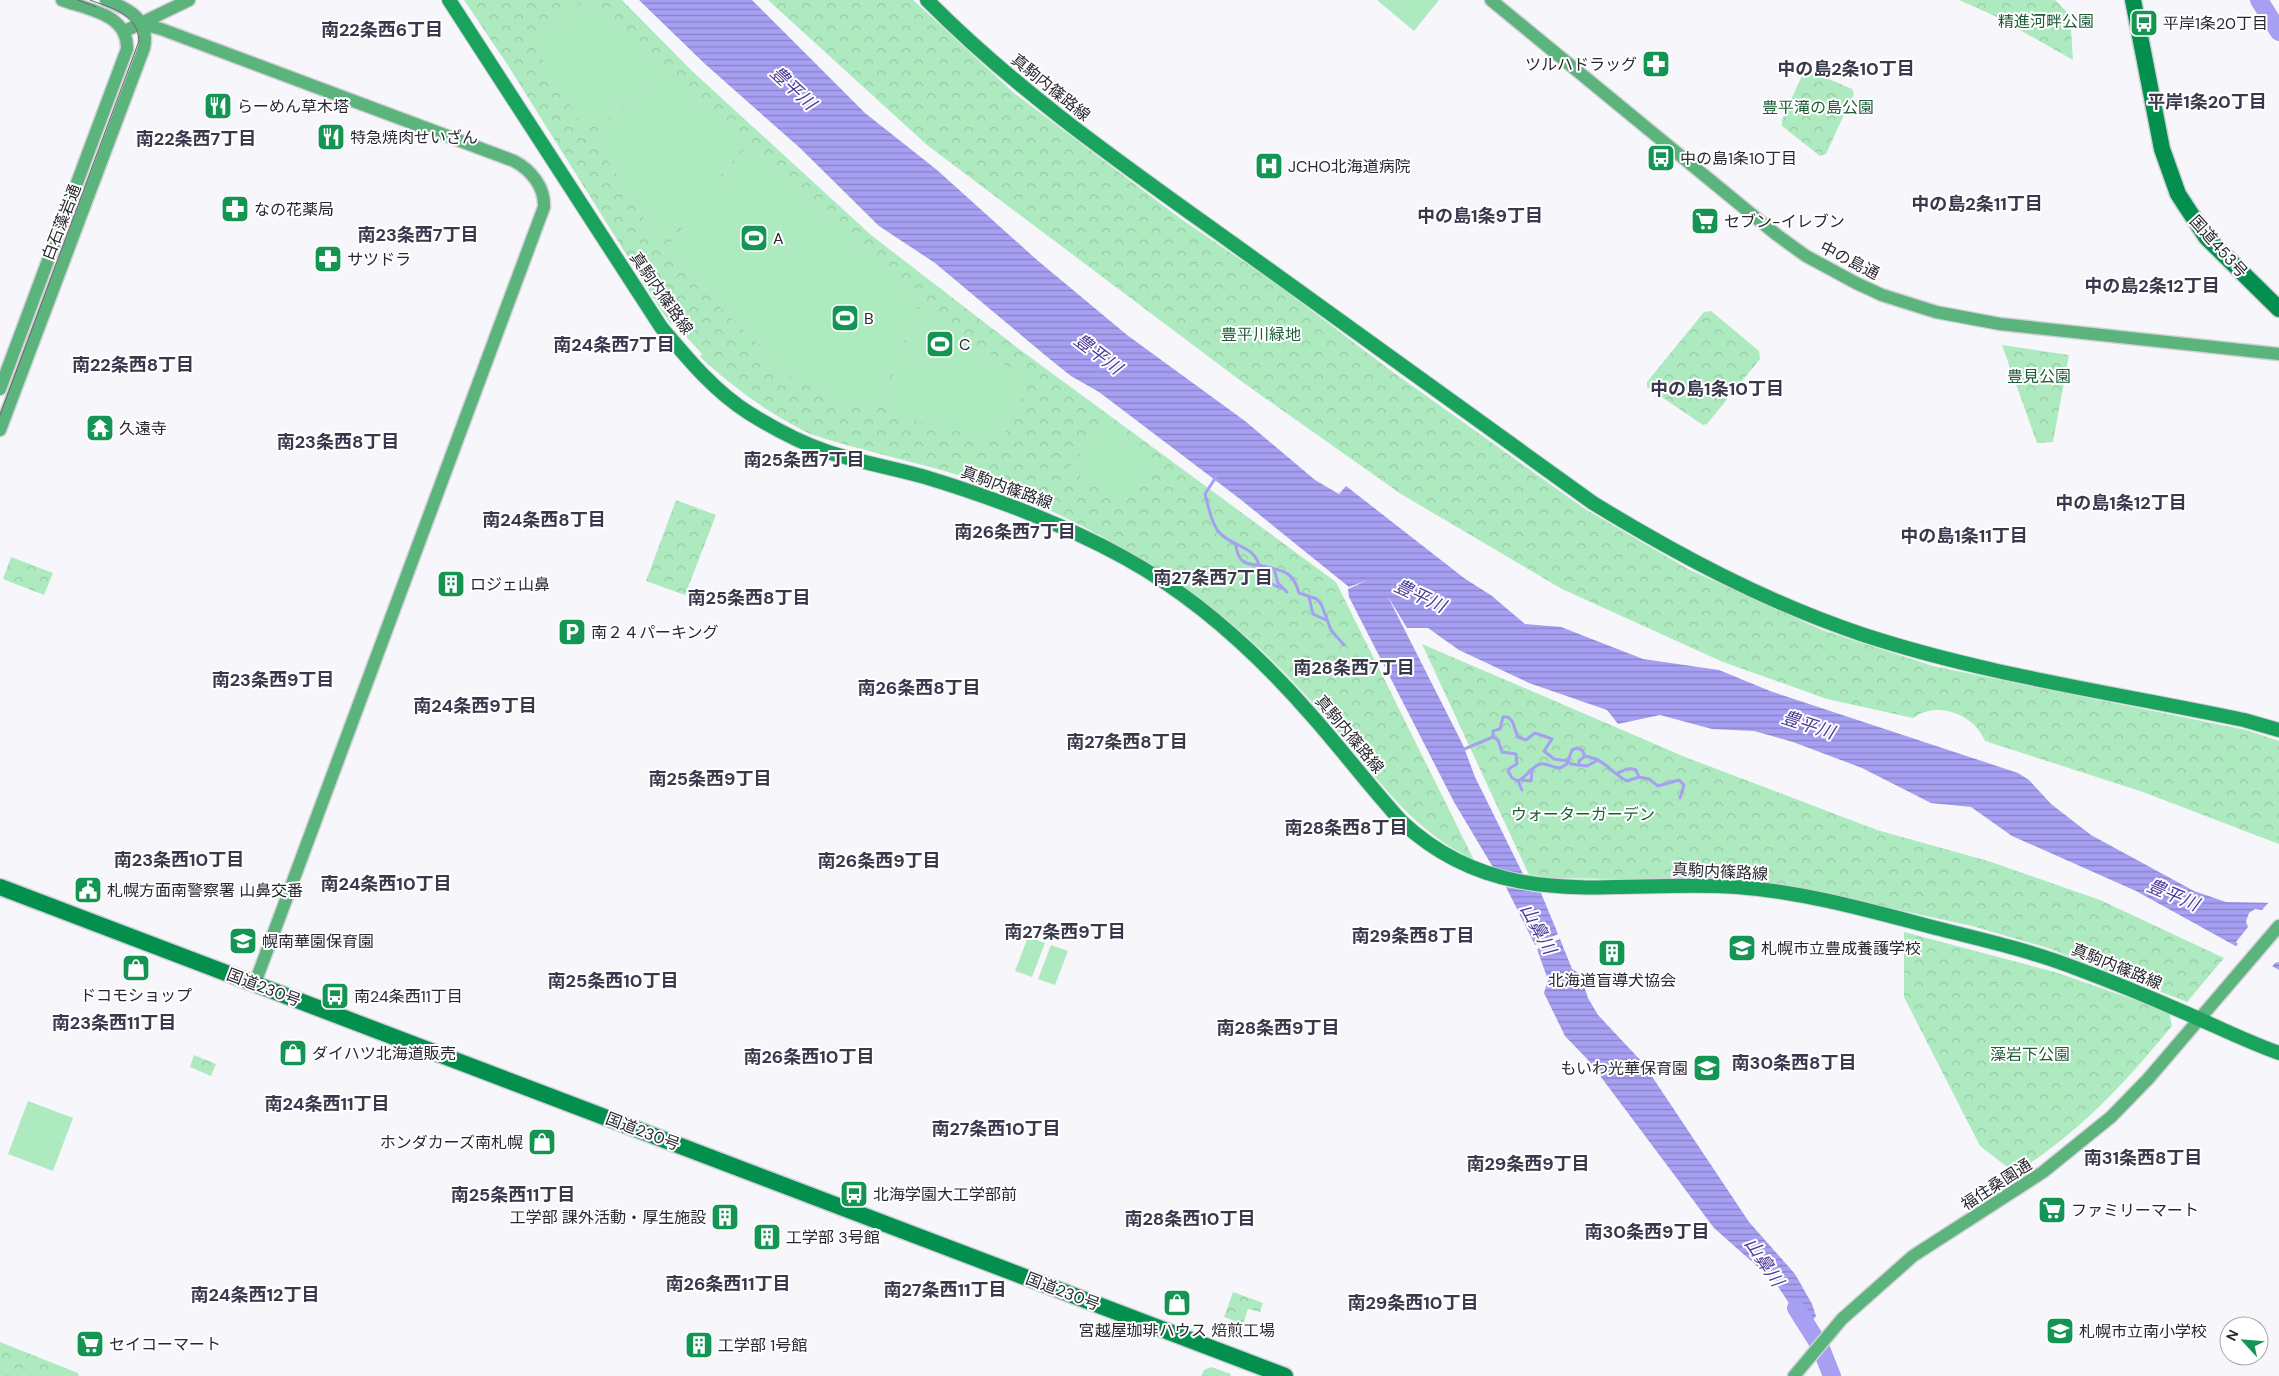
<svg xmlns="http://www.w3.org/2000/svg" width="2279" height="1376" viewBox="0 0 2279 1376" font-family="'DM Sans','Noto Sans JP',sans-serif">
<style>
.forest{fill:url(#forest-crowns)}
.garden{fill:#aeeac0}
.water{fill:url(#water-rules)}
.pier{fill:#f6f6fb}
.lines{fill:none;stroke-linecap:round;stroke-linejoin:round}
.stream{stroke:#a69ff2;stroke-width:3}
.river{stroke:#a69ff2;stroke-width:18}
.secondary-casing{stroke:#d1d1d7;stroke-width:15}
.primary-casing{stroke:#d1d1d7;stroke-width:16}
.highway-casing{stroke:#d1d1d7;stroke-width:19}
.secondary{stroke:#5ab47b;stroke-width:12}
.primary{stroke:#1aa35c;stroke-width:14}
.highway{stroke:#038f4e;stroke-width:16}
.tram{stroke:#696870;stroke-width:1}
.labels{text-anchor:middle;stroke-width:4;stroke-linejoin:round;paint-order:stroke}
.park-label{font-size:16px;fill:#1c5c36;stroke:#fff}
.poi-label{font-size:16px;fill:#292831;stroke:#fff;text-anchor:start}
.street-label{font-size:16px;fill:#292831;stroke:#fff}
.neighbourhood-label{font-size:18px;font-weight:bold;fill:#39384c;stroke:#fff}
.water-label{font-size:18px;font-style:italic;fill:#4e3b9b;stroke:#fff}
</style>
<defs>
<pattern id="forest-crowns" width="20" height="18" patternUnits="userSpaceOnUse" patternTransform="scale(1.25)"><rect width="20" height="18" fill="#aeeac0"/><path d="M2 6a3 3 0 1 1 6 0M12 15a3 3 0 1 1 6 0" fill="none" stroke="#96c9a5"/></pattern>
<pattern id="water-rules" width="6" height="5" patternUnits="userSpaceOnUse" patternTransform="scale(1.25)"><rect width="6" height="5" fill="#a69ff2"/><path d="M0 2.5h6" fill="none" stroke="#8782c5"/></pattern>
</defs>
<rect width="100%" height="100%" fill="#f6f6fb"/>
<g class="forest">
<path d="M464,0h158l69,70 180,165 144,111 321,236 138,278c-63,-30 -96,-81 -140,-133 -27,-31 -55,-62 -87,-90 -71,-64 -175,-123 -265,-154 -56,-20 -115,-30 -172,-49 -41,-20 -76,-46 -110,-77l2,-3 -29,-32 -2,2 -8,-11 -156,-249z"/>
<path d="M768,0h145l101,93 167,126 97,66 112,85 195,139 103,60 134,61 111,36 313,64 33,11v103l-136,-52 -158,-51c-11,-27 -48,-41 -72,-23l-86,-19 -104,-37 -161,-73 -161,-95 -160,-113 -314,-236z"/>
<path d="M1959,0h96l15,15 3,45 -78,-44z"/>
<path d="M1809,70l43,19 2,4 -28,61 -6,2 -38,-30v-6l22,-49z"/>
<path d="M1711,311l48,40 1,8 -53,65 -4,1 -56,-38v-5l57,-70z"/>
<path d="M2002,345l67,10 -16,87 -16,1z"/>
<path d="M676,500l40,15 -31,80 -39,-14z"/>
<path d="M11,557l42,16 -9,22 -41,-16z"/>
<path d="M1422,644l263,113 192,73 111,31 112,39 124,58 -37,44 -139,-54 -76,-22 -137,-30 -139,-16 -154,-2 -1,-2 -12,-1z"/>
<path d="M1904,932l154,41 111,39 3,14c-48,58 -93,107 -157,147l-35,-27 -76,-149z"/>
<path d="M194,1055l22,9 -5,12 -21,-9z"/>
<path d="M1233,1292l30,11 -3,9 -12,-3 -5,15 -19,-7z"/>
<path d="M0,1342l78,31 1,3h-79z"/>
<path d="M1211,1367l20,7 -1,2h-29l3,-6z"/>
</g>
<g class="garden">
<path d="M586,0h9l66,71 -59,54 -17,1 -4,-3 -50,-83z"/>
<path d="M1377,0h62l-25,31z"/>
<path d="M662,71l83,75 -71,88c-7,4 -11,8 -18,3l-64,-101z"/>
<path d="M746,148l90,77 2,-1 81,79 -40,102 -16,-5 -24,2 -81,-43 -2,-6 15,-25 -12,17 -93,-90 1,-8z"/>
<path d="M920,307l110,74 -30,61 -112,-28 -4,-16z"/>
<path d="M1105,423l50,37 -35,45 -51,-37z"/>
<path d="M1028,937l17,6 -13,34 -17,-6z"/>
<path d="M1051,945l17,6 -13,34 -17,-6z"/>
<path d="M28,1101l45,17 -20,53 -45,-17z"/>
</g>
<g class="water">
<path d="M639,0h113l113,113 72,57 100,90 90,75 118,86 70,59 24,14 7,-8 118,92 28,18 33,28 36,3 82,32 76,11 51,21 248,82 11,7 22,24 40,31 103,56 32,11 53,1v67l-143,-79 -124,-55 -41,-29 -40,-4 -69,-35 -69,-26 -39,-11 -42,-2 -52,-14 -42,9 -11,-14 -78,-27 -70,-33 -31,-22h-21l-20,-33 76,150 12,32 48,97 -29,-5 -40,-67 -105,-205 -1,-8 20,-9 -19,7 -109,-88 -141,-107 -28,-16 -25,-20 -111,-93 -56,-37 -79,-78 -95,-84z"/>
<path d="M1506,887l35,6 17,41 -23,11z"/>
<path d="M1560,939l12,30 8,5 8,24 10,17 45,48 106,159 46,52 17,30 4,12 -10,13 -31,-47 -61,-54 -125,-167 -24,-25 -21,-43 4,-13 -11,-31z"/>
</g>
<path class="pier" d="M2270,901h9v61l-4,1 -5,6 -37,-20 5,-5 -2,-2 12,-15 -2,-6 3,-8 6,-4 7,1z"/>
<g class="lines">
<g class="stream">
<path d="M1216,477l-11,17c3,11 6,28 13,37 12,16 35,13 41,34 22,6 34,4 40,28l18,6 5,7 9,24 13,15"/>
<path d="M1236,544c1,16 8,21 23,21 2,11 12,21 23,23"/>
<path d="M1274,569l4,14 9,9"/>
<path d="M1309,597l4,17 13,6"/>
<path d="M1493,737l5,3 4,12 14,2 1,10 -7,4 -2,3 4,7 6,3c9,-4 17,-19 26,-17 6,1 10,4 16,4l7,-4 1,-3 3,3 16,2 11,-6"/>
<path d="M1462,750l31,-13v-6l7,-2 3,-12h5l4,4 6,16 8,3 9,-7 17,6 -8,12 10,8 14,2 4,-11 5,-2 5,2 3,6c24,5 25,17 42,25l12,-4 10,2 9,7 21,-6 5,5 -4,13"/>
<path d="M1579,765v-4l6,-5"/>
<path d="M1618,773c7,-3 9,-6 18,-3l3,7"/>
<path d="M1521,780l10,1 1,-10"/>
<path d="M1518,781l4,9"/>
</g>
<g class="river">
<path d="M2259,0l20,32"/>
<path d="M1796,1308l24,38 12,30"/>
</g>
<defs>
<g id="secondary">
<path d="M1491,0l286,235 29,21 50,27 26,12 54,17 64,12 279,30"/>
<path d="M142,24l19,5 353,132c17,9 31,26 30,46l-289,776"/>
<path d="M125,31l64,-31"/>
<path d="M0,389l127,-340c1,-35 -38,-39 -65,-49"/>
<path d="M0,430l144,-382c6,-29 -15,-39 -38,-48"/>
<path d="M1794,1376l48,-57 71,-63 130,-84 68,-55 37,-38 131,-153"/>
</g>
<g id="primary">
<path d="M449,0l212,327c27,32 53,64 88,86 24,15 52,30 79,39 31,10 65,16 97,25 69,21 137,46 200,81 71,39 135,98 188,159 30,34 58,71 89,105 100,93 212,57 335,65 68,5 134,24 199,41 48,12 96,23 142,41 35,13 69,27 103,42 33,14 64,30 98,42"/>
<path d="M927,0c93,94 201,168 308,245 119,86 239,172 358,258 85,52 173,99 268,131 124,41 255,59 383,86l35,10"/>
</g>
<g id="highway">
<path d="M2133,0l29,149 16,45 28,43 73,72"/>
<path d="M0,887l1285,489"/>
</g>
</defs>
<use href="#secondary" class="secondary-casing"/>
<use href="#primary" class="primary-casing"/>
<use href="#highway" class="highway-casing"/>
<use href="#secondary" class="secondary"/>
<use href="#primary" class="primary"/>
<use href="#highway" class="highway"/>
<g class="tram">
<path d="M78,0l18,7"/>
<path d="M0,415l139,-374c-1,-27 -28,-33 -49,-41"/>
</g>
</g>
<defs>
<symbol id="bus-square" viewBox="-11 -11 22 22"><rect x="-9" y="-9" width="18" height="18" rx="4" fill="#159554" stroke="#fff"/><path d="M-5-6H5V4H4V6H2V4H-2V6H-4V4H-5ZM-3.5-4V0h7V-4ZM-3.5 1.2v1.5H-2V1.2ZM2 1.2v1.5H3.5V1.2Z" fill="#fff"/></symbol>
<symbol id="pharmacy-square" viewBox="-11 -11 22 22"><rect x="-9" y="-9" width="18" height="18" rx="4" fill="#159554" stroke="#fff"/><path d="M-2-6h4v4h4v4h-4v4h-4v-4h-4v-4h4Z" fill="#fff"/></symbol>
<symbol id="restaurant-square" viewBox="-11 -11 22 22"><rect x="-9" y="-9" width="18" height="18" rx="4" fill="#159554" stroke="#fff"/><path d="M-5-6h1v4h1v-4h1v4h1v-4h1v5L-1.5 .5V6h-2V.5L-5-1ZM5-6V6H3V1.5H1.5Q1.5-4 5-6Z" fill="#fff"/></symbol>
<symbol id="hospital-square" viewBox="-11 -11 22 22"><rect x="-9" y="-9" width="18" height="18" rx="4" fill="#159554" stroke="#fff"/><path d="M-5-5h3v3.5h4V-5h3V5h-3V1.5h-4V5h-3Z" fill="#fff"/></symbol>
<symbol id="supermarket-square" viewBox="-11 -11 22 22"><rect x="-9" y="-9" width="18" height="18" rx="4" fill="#159554" stroke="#fff"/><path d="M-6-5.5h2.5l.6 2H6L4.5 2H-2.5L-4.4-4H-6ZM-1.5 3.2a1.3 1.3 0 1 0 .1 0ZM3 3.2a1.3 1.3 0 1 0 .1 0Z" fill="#fff"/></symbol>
<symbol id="stadium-square" viewBox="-11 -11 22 22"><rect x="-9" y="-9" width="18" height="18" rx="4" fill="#159554" stroke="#fff"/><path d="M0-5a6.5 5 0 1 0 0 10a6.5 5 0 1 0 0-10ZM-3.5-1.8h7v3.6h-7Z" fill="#fff"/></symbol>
<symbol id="temple-square" viewBox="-11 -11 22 22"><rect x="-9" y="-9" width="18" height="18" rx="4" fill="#159554" stroke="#fff"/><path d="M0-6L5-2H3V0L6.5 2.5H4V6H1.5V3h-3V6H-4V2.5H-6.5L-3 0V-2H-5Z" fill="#fff"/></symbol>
<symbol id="building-square" viewBox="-11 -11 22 22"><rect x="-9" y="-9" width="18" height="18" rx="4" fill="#159554" stroke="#fff"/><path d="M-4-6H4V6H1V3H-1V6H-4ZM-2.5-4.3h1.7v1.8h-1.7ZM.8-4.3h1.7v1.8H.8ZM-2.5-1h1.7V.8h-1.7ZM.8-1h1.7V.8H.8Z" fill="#fff"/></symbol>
<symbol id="parking-square" viewBox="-11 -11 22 22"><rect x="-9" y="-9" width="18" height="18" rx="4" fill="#159554" stroke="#fff"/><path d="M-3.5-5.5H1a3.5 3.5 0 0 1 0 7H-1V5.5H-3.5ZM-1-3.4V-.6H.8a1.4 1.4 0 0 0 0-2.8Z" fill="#fff"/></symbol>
<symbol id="civic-square" viewBox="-11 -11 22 22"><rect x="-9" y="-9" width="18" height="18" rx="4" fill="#159554" stroke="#fff"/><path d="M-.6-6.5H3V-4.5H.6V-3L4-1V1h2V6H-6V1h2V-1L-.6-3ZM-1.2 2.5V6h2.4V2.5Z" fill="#fff"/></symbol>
<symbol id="school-square" viewBox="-11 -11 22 22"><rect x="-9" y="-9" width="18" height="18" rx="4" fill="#159554" stroke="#fff"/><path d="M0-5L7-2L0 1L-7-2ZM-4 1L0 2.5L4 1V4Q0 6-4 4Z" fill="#fff"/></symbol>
<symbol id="shop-square" viewBox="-11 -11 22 22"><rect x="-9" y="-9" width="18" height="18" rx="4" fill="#159554" stroke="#fff"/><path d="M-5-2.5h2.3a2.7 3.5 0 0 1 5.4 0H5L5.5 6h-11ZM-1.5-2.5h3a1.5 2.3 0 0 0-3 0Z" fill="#fff"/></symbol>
</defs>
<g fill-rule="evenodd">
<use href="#bus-square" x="2128" y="7" width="32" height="32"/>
<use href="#pharmacy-square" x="1640" y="48" width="32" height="32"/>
<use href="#restaurant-square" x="202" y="90" width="32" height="32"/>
<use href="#restaurant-square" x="315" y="121" width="32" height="32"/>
<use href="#bus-square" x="1645" y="142" width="32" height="32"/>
<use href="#hospital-square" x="1253" y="150" width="32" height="32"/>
<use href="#pharmacy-square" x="219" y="193" width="32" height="32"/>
<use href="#supermarket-square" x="1689" y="205" width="32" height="32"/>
<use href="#stadium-square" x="738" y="222" width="32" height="32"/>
<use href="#pharmacy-square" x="312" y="243" width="32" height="32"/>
<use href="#stadium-square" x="829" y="302" width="32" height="32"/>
<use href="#stadium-square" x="924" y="328" width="32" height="32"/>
<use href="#temple-square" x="84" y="412" width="32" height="32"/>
<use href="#building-square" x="435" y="568" width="32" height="32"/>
<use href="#parking-square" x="556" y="616" width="32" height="32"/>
<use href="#civic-square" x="72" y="874" width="32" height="32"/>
<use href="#school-square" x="227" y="925" width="32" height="32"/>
<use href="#school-square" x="1726" y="932" width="32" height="32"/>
<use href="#building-square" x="1596" y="937" width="32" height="32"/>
<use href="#shop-square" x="120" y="952" width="32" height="32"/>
<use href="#bus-square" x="319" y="980" width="32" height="32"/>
<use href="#shop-square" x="277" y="1037" width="32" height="32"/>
<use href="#school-square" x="1691" y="1052" width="32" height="32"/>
<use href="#shop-square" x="526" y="1126" width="32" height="32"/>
<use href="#bus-square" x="838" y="1178" width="32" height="32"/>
<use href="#supermarket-square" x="2036" y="1194" width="32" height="32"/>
<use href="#building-square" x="709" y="1201" width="32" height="32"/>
<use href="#building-square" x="751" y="1221" width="32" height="32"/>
<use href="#shop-square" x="1161" y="1287" width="32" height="32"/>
<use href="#school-square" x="2044" y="1315" width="32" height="32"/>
<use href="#supermarket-square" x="74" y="1328" width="32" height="32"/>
<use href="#building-square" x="683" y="1329" width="32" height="32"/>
</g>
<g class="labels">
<g class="park-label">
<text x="2046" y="27">精進河畔公園</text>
<text x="1818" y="113">豊平滝の島公園</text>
<text x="1261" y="340">豊平川緑地</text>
<text x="2039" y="382">豊見公園</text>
<text x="1583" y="820">ウォーターガーデン</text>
<text x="2030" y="1060">藻岩下公園</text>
</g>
<g class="poi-label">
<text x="2163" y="29">平岸1条20丁目</text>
<text x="1637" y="70" text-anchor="end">ツルハドラッグ</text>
<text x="237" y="112">らーめん草木塔</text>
<text x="350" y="143">特急焼肉せいざん</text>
<text x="1680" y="164">中の島1条10丁目</text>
<text x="1288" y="172">JCHO北海道病院</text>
<text x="254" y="215">なの花薬局</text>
<text x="1724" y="227">セブン-イレブン</text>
<text x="773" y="244">A</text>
<text x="347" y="265">サツドラ</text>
<text x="864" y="324">B</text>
<text x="959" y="350">C</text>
<text x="119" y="434">久遠寺</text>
<text x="470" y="590">ロジェ山鼻</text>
<text x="591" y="638">南２４パーキング</text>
<text x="107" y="896">札幌方面南警察署 山鼻交番</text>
<text x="262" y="947">幌南華園保育園</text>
<text x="1761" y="954">札幌市立豊成養護学校</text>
<text x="1612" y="986" text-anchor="middle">北海道盲導犬協会</text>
<text x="136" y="1001" text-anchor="middle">ドコモショップ</text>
<text x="354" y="1002">南24条西11丁目</text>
<text x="312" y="1059">ダイハツ北海道販売</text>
<text x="1688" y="1074" text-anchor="end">もいわ光華保育園</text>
<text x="523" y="1148" text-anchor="end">ホンダカーズ南札幌</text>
<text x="873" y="1200">北海学園大工学部前</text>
<text x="2071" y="1216">ファミリーマート</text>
<text x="706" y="1223" text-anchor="end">工学部 課外活動・厚生施設</text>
<text x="786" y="1243">工学部 3号館</text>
<text x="1177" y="1336" text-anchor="middle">宮越屋珈琲ハウス 焙煎工場</text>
<text x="2079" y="1337">札幌市立南小学校</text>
<text x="109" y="1350">セイコーマート</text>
<text x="718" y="1351">工学部 1号館</text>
</g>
<g class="street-label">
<text transform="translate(1051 87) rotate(39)" y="6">真駒内篠路線</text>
<text transform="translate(61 222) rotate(-69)" y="6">白石藻岩通</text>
<text transform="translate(2219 246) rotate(48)" y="6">国道453号</text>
<text transform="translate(1850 260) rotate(27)" y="6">中の島通</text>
<text transform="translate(662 293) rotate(55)" y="6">真駒内篠路線</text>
<text transform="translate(1007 487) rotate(20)" y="6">真駒内篠路線</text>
<text transform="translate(1350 734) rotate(50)" y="6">真駒内篠路線</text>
<text transform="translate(1720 871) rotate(3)" y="6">真駒内篠路線</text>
<text transform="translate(2117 966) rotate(22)" y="6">真駒内篠路線</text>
<text transform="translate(264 987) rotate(21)" y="6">国道230号</text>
<text transform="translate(643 1131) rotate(21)" y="6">国道230号</text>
<text transform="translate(1996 1184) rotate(-33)" y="6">福住桑園通</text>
<text transform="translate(1063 1291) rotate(21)" y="6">国道230号</text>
</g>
<g class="neighbourhood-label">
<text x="382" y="36">南22条西6丁目</text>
<text x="1846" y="75">中の島2条10丁目</text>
<text x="2207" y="108">平岸1条20丁目</text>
<text x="196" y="145">南22条西7丁目</text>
<text x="1977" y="210">中の島2条11丁目</text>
<text x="1480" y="222">中の島1条9丁目</text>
<text x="418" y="241">南23条西7丁目</text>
<text x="2152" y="292">中の島2条12丁目</text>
<text x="614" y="351">南24条西7丁目</text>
<text x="133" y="371">南22条西8丁目</text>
<text x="1717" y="395">中の島1条10丁目</text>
<text x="338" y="448">南23条西8丁目</text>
<text x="804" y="466">南25条西7丁目</text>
<text x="2121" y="509">中の島1条12丁目</text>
<text x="544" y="526">南24条西8丁目</text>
<text x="1015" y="538">南26条西7丁目</text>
<text x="1964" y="542">中の島1条11丁目</text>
<text x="1213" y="584">南27条西7丁目</text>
<text x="749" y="604">南25条西8丁目</text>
<text x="1354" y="674">南28条西7丁目</text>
<text x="273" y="686">南23条西9丁目</text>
<text x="919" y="694">南26条西8丁目</text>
<text x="475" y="712">南24条西9丁目</text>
<text x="1127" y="748">南27条西8丁目</text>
<text x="710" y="785">南25条西9丁目</text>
<text x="1346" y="834">南28条西8丁目</text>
<text x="179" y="866">南23条西10丁目</text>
<text x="879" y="867">南26条西9丁目</text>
<text x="386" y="890">南24条西10丁目</text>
<text x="1065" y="938">南27条西9丁目</text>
<text x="1413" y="942">南29条西8丁目</text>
<text x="613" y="987">南25条西10丁目</text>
<text x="114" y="1029">南23条西11丁目</text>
<text x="1278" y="1034">南28条西9丁目</text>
<text x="809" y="1063">南26条西10丁目</text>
<text x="1794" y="1069">南30条西8丁目</text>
<text x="327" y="1110">南24条西11丁目</text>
<text x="996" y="1135">南27条西10丁目</text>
<text x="2143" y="1164">南31条西8丁目</text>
<text x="1528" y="1170">南29条西9丁目</text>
<text x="513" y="1201">南25条西11丁目</text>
<text x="1190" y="1225">南28条西10丁目</text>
<text x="1647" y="1238">南30条西9丁目</text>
<text x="728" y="1290">南26条西11丁目</text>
<text x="945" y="1296">南27条西11丁目</text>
<text x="255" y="1301">南24条西12丁目</text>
<text x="1413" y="1309">南29条西10丁目</text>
</g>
<g class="water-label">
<text transform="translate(793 88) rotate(43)" y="6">豊平川</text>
<text transform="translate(1098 354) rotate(37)" y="6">豊平川</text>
<text transform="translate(1420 596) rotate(25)" y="6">豊平川</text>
<text transform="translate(1808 725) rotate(18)" y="6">豊平川</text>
<text transform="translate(2173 895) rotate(23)" y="6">豊平川</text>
<text transform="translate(1538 929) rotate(61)" y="6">山鼻川</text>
<text transform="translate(1764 1262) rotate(56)" y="6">山鼻川</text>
</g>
</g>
<g transform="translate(2244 1341) rotate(296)"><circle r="24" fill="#ffffff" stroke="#a9a9ad"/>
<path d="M0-4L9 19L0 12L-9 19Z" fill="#159554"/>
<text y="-8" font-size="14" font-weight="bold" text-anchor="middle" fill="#292831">N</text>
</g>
</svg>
